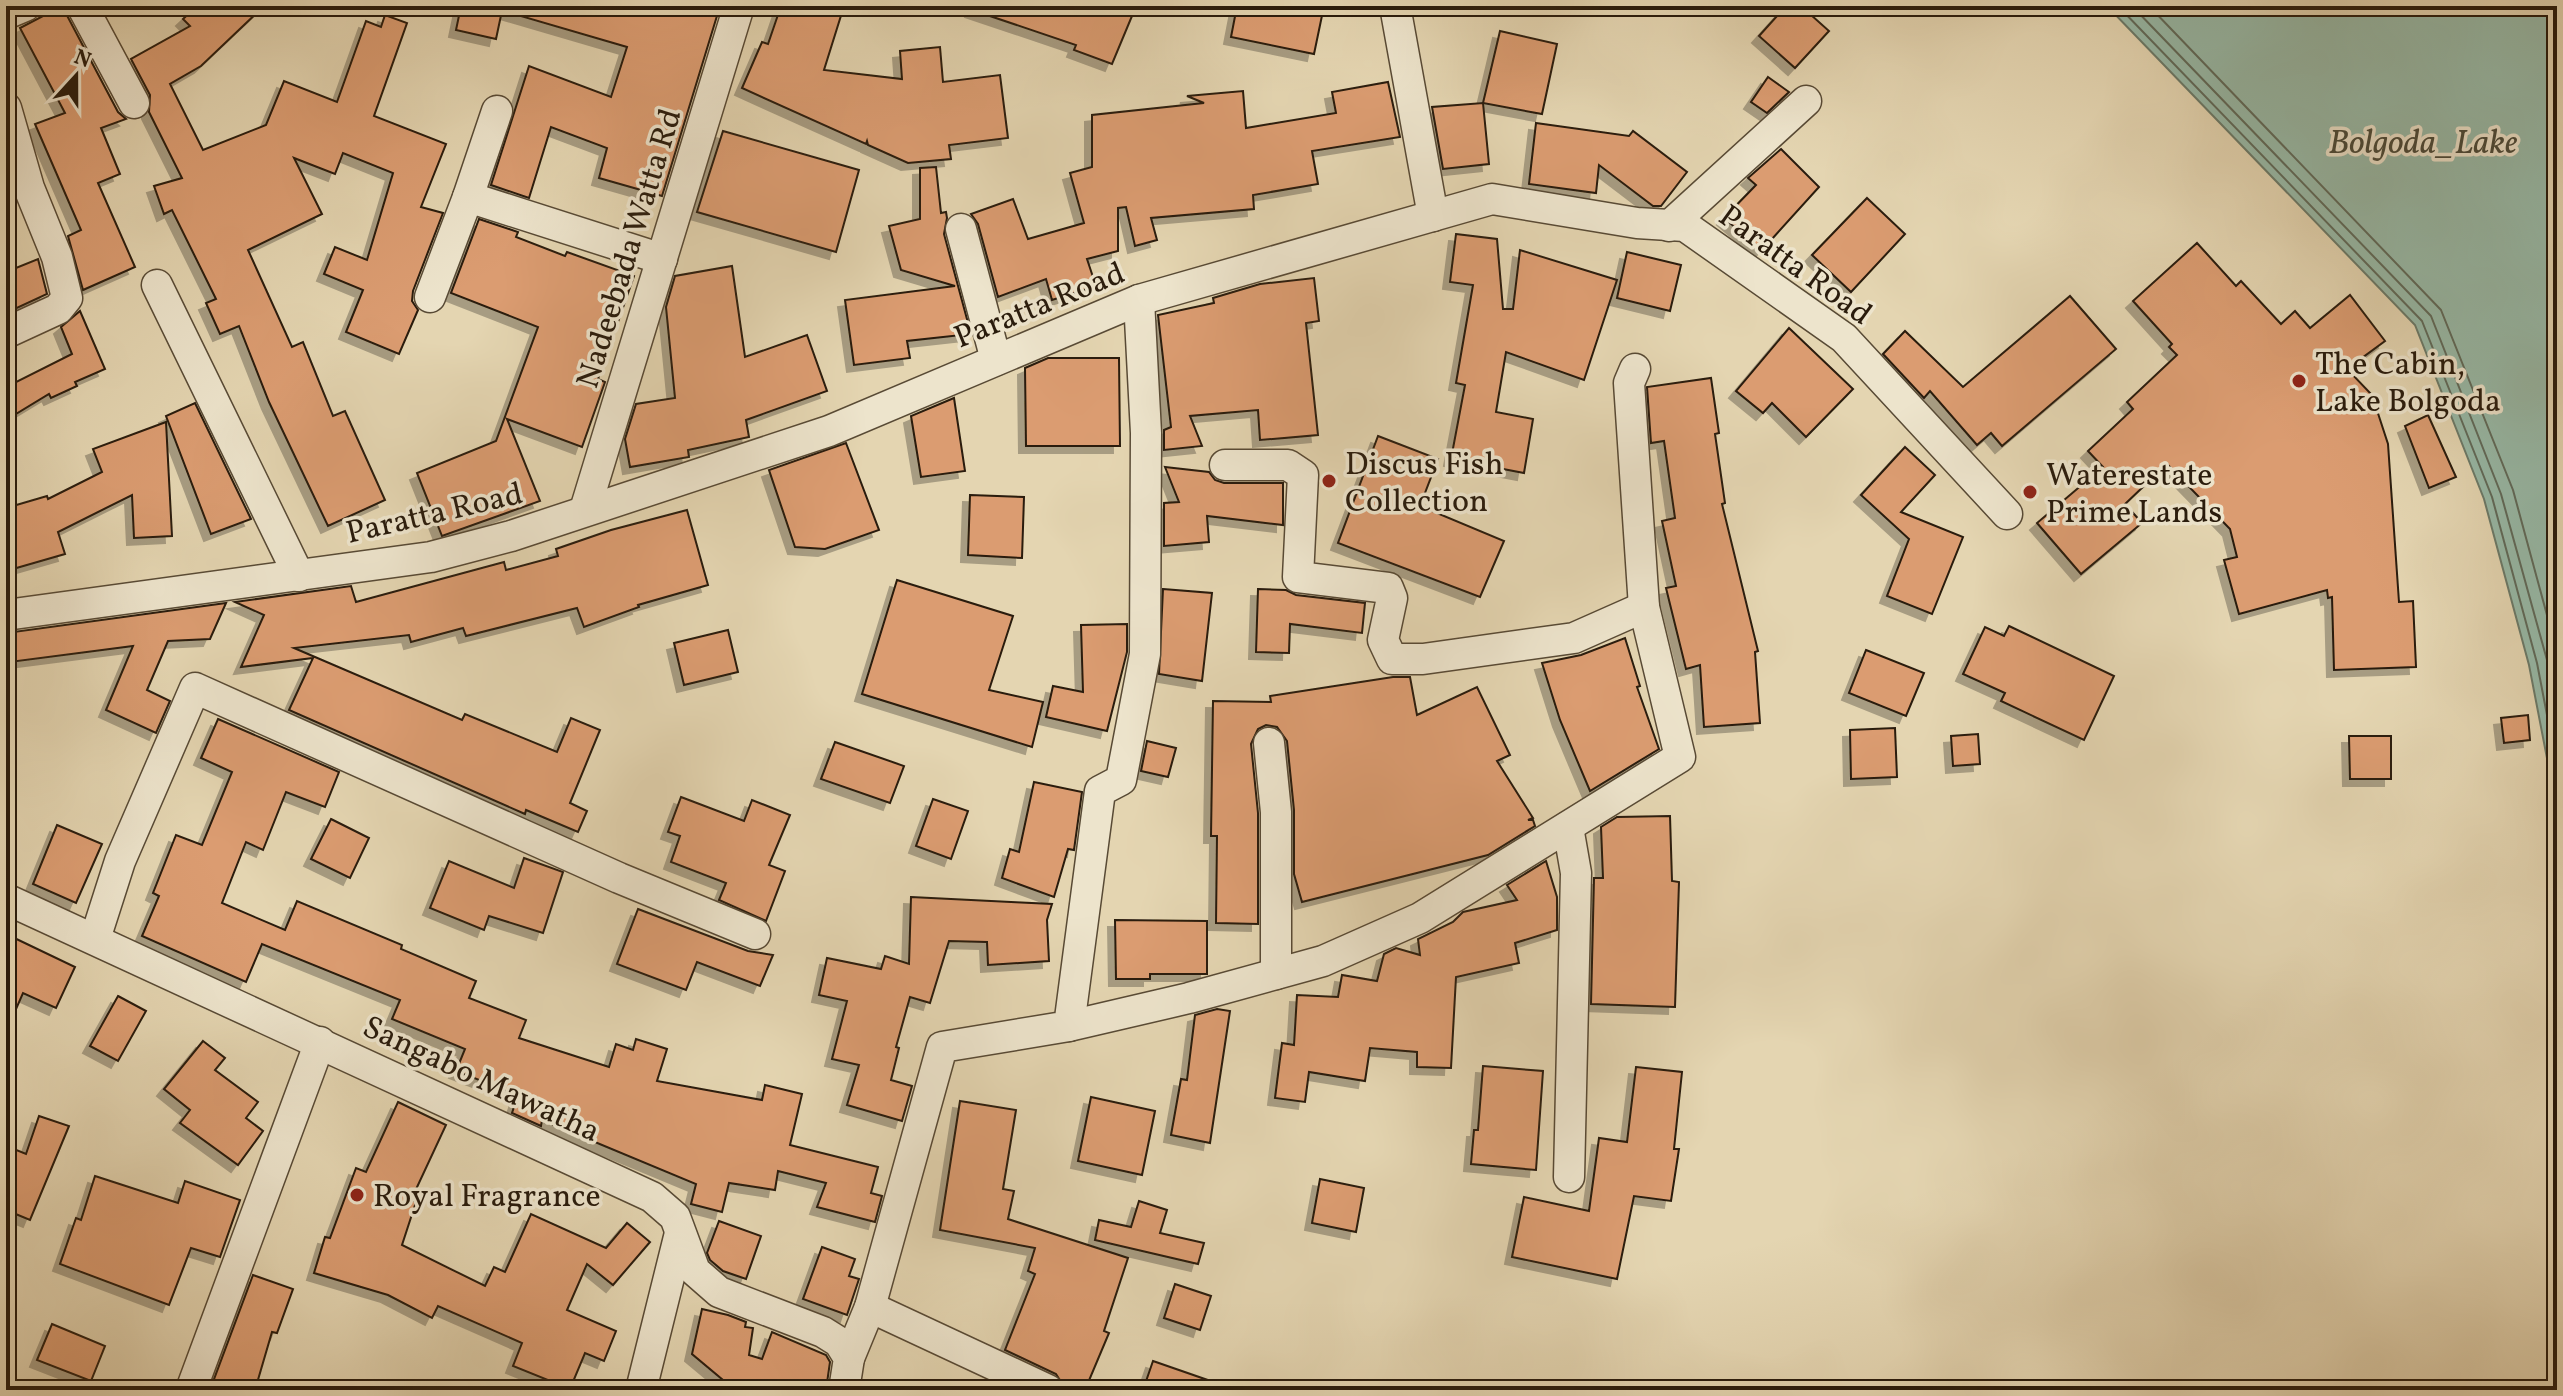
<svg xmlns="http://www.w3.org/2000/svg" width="2563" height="1396" viewBox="0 0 2563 1396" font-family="Vollkorn,serif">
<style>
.water{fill:#97b9a7;stroke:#6b7a69;stroke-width:2}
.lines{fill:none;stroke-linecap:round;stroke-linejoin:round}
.shore{stroke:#606a5a;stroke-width:2}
.building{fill:#db9c71;stroke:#291b0c;stroke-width:2;filter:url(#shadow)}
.minor-casing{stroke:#584a35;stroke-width:33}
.minor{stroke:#ede4cc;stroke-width:30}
.poi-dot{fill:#8f2418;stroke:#ede4cc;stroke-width:3}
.labels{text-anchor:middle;stroke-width:7;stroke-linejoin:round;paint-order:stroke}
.street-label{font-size:32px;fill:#291b0c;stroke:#ede4cc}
.poi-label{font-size:32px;fill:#291b0c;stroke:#ede4cc;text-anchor:start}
.water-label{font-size:34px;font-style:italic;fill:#4a4a3a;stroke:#ede4cc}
</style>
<defs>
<filter id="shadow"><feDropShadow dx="-7" dy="7" stdDeviation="0" flood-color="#0004"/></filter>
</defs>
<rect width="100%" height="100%" fill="#e4d5b1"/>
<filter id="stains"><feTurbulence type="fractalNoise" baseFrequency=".0025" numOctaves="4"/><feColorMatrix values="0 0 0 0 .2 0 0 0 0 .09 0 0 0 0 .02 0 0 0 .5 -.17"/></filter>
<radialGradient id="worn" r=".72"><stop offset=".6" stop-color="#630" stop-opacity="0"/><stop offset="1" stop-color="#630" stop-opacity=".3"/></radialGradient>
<path class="water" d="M2107,6h450v804l-28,-145 -45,-166 -69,-174z"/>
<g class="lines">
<g class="shore">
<path d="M2118,6l304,315 70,176 45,166 20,104"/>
<path d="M2132,6l299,310 70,178 46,166 10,54"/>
<path d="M2149,6l292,304 72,180 44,162"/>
</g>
</g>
<g class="building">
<path d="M62,6l56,106 8,7 -25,9 19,46 -22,9 37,84 -52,23 -15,-54 13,-6 -46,-106 30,-11 -45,-85z"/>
<path d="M197,6h67l-63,60 -31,18 33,66 63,-25 18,-44 53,21 29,-81 15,6 4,-12 22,8 -33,93 72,28 -25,63 22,6 -30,78 -1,10 6,9 -19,44 -53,-22 17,-42 -39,-16 11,-27 32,13 26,-87 -50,-20 -8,21 -41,-16 28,56 -74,36 44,97 11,-5 30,74 12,-5 40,89 -57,26 -59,-124 -30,-76 -19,8 -14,-31 10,-4 -44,-89 -8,4 -10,-28 28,-8 -33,-66 1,-17 -19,-36 59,-33 -7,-7z"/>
<path d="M461,6h42l-7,33 -40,-9z"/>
<path d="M508,6h212l-58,190 -63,-18 8,-30 -56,-21 -22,71 -38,-13 38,-119 82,31 16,-50 -120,-35z"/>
<path d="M781,6h63l-20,64 78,9 -2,-28 40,-4 3,35 57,-7 8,63 -59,7 2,14 -43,4 -40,-18 -1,-4 -1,3 -124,-56 20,-46 6,2z"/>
<path d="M973,6h133l26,10 -20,48 -38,-14 2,-5 -104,-35z"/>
<path d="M1237,6h87l-10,48 -83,-17z"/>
<path d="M1786,6h15l28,25 -34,37 -36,-32z"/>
<path d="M1500,31l57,13 -15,70 -59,-11z"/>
<path d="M1768,77l21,15 -22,21 -16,-11z"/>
<path d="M1388,82l12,55 -88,14 6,33 -65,11 1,14 -103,9 6,22 -22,6 -9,-39 -8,1v43l-31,8 9,27 -44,14 -6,-21 -48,18 -20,-73 -7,-10 42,-15 15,40 56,-16 -14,-50 22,-6v-52l112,-12 -17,-7 56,-5 3,37 90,-15 -4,-21z"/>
<path d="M1483,103l6,61 -46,5 -11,-62z"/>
<path d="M1536,123l93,13 4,-5 54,41 -26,34h-8l-54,-41 -3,28 -67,-9z"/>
<path d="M723,131l136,39 -23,82 -139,-40z"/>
<path d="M1781,149l38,38 -57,63 -38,-32 32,-33 -8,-7z"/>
<path d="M936,167l5,46 5,-1 1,6 -3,16 27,100 -64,7 3,17 -56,7 -9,-65 110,-14 -54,-16 -12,-44 31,-7v-51z"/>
<path d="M1867,198l38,36 -54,58 -39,-37z"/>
<path d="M479,219l39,13 -2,5 49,19 2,-4 67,24 -36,103 7,3 -23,65 -75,-28 33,82 -98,35 -25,-63 79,-32 42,-114 -87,-34z"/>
<path d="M1456,234l41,5 6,70h10l7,-59 97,30 -33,100 -78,-28 -10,60 37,7 -9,54 -73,-14 14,-74 -9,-2 17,-98 -23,-3z"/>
<path d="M2197,243l39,43 5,-5 40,43 14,-13 15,17 40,-33 35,46 -38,28 25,26 16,49 11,158 14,-1 3,66 -82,3 -2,-73 -4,1 -1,-8 -88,24 -15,-54 13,-3 -7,-28 -63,-65 -42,40 17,19 -61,51 -44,-51 66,-56 -15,-16 45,-42 -6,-7 50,-47 -8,-8 3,-3 -39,-43z"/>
<path d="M1627,252l54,13 -11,46 -53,-13z"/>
<path d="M38,259l9,35 -41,19v-41z"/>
<path d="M732,266l13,91 62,-22 20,56 -81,29 3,17 -61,13 1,7 -59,10 -5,-28 11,-35 39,-6 -9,-91 9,-31z"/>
<path d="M1314,278l5,43 -13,2 12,112 -58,5 -2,-30 -68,6 12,30 -38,4v-20l7,-3 -13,-112 56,-12 -1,-5 47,-14z"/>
<path d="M2070,296l46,53 -114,97 -11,-13 -14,12 -47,-54 -6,7 -41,-44 22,-23 58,56z"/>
<path d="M80,311l25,58 -30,13 2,4 -26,12 -2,-4 -43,26v-33l66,-33 -11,-27z"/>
<path d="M1789,328l64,61 -47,48 -34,-34 -9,10 -27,-22z"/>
<path d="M1048,358h71l1,88h-94l-1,-78z"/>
<path d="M1711,378l8,55 -4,1 10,69 -3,1 36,147 -3,1 5,71 -56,4 -4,-62 -14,4 -20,-81 10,-2 -14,-65 13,-3 -11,-77 -13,2 -4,-56z"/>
<path d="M954,398l11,73 -44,6 -10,-61z"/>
<path d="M195,403l56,116 -40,15 -45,-118z"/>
<path d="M2428,415l28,62 -27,11 -24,-62z"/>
<path d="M166,422l6,114 -38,2 -2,-43 -74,37 7,22 -52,15 -7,-23v-38l41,-12 1,3 54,-27 -9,-23z"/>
<path d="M1378,436l60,23 -18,47 84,35 -24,56 -142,-54z"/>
<path d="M846,443l33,87 -54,19 -30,-2 -26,-77z"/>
<path d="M1905,447l30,28 -34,37 62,25 -31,77 -45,-18 22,-57 -48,-44z"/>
<path d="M1165,467l44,5 6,8 9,3h59v42l-76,-9 2,26 -45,4v-43l15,-1z"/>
<path d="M970,495l54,2 -2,61 -54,-3z"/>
<path d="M687,510l21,75 -70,20 1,2 -55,20 -7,-19 -111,28 -3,-8 -52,14 -2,-7 -115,13 168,72 3,-6 92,38 14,-34 29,12 -30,73 17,8 -9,21 -52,-22 -1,4 -236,-104 24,-52 -72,9 23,-52 -29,-13 116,-16 5,16 148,-40 2,8 52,-14 -2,-7 55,-19z"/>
<path d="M897,580l116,36 -24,74 54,12 -11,45 -170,-53z"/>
<path d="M1163,589l49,4 -10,88 -43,-7z"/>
<path d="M1258,589l28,1 10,5 69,8 -3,30 -72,-9 -1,29 -33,-1z"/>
<path d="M226,603l-16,36 -42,2 -21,49 23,11 -14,32 -50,-23 27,-64 -123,16 -4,-29z"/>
<path d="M1127,624v28l-20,79 -61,-14 7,-31 30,6 -2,-67z"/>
<path d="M2009,626l105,50 -30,64 -83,-39 4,-8 -42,-19 22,-47 19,9z"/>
<path d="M728,630l10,42 -54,13 -10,-42z"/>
<path d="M1625,638l15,48 -3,1 22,62 -69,42 -30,-71 -18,-57 39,-8z"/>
<path d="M1866,650l58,23 -18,43 -57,-23z"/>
<path d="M1393,677h17l7,38 60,-28 33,68 -13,6 36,57 -5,2h5l2,6 -47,29 -186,47 -8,-28v-64l-7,-69 -10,-14 -11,-2 -8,4 -7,15 7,69v111l-42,-1 1,-87h-6l2,-135 58,1 -1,-6z"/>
<path d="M2528,715l2,25 -26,3 -3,-25z"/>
<path d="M218,719l121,53 -14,35 -39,-15 -23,58 -17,-8 -24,61 63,27 12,-29 105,44 -1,4 75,32 -7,17 57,22 -7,18 90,29 7,-23 17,6 3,-11 31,10 -10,32 105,19 3,-15 37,9 -12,51 88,22 -7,26 11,3 -7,26 -58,-15 9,-24 -48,-12 -3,19 -46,-7 -7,29 -31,-8 5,-20 -154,-64 -1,6 -29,-13 6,-18 -62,-24 9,-22 -73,-30 8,-19 -138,-56 -16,38 -104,-46 17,-40 -6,-3 23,-58 26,10 30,-73 -31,-14z"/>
<path d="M1895,728l2,49 -46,2 -1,-49z"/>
<path d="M1978,734l2,30 -27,2 -2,-30z"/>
<path d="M2349,736h42v43h-41z"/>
<path d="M1147,741l29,7 -8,29 -27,-6z"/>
<path d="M835,742l69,24 -14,37 -69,-24z"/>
<path d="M1034,782l48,10 -8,58 -6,-1 -14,48 -52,-19 8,-29 9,3z"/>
<path d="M681,797l63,24 8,-21 38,15 -21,50 16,6 -19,50 -47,-21 7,-17 -55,-21 9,-26 -12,-4z"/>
<path d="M933,799l35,12 -17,48 -35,-13z"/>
<path d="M1670,816l2,65 7,1 -4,125 -84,-3 3,-126h9l-2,-51 16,-10z"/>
<path d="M331,819l38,19 -19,40 -39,-19z"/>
<path d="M57,825l45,19 -26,59 -43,-19z"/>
<path d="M524,858l39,14 -20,61 -54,-17 -5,14 -54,-22 19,-47 65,27z"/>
<path d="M1546,861l11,36v33l-42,13 4,20 -63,14 -5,91 -34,-1v-15l-47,-4 -5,33 -56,-9 -4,30 -30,-4 7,-55 12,2 3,-50 41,2 4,-22 35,6 7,-27 12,-6 24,7 -2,-16 35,-17 10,-10 54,-12 -10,-15z"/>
<path d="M911,897l141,7 -5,16 2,41 -61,4 -1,-23 -38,-1 -19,62 -20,-6 -14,50 3,1 -8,32 21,6 -10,35 -55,-16 12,-40 -27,-6 15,-58 -28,-6 8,-37 54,11 4,-13 24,8z"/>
<path d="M638,909l110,42 25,4 -13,31 -63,-24 -11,28 -69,-26z"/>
<path d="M1115,920l92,1v53h-57v5h-34z"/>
<path d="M6,934l69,33 -19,41 -33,-15 -17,39z"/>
<path d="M118,996l28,15 -28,50 -28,-15z"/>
<path d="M1217,1009l13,2 -20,132 -39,-8 10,-56 6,1 8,-65z"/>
<path d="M203,1041l22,17 -10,12 43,32 -12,16 17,13 -25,34 -58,-42 10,-13 -26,-21z"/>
<path d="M1483,1066l60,5 -7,99 -65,-6 3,-34h4z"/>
<path d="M1636,1067l46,5 -8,77h5l-8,52 -37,-5 -17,83 -105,-22 12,-60 65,14 10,-73 28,4z"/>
<path d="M1091,1097l64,14 -13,64 -64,-14z"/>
<path d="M960,1101l56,9 -13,79 11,2 -6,28 120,39 -24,73 5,2 -24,57h-19l-10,-16 -51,-24 30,-76 -7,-3 7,-23 -95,-18z"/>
<path d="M398,1102l48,23 -35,75 5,2 -14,43 83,41 9,-19 11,5 26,-58 75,34 21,-25 23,19 -37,43 -26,-21 -20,46 49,21 -12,30 -19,-8 -15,36 -57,-23 9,-23 -84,-37 -6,12 -44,-23 -74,-22 11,-36 5,1 26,-70 10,4z"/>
<path d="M39,1116l30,10 -39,94 -24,-10v-41l8,-20 12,5z"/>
<path d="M95,1176l83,27 7,-22 55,19 -20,57 -29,-9 -22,57 -109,-41 16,-46 5,2z"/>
<path d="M1320,1179l44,9 -8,44 -44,-9z"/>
<path d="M1139,1201l28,9 -7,23 44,10 -6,21 -103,-24 4,-20 32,7z"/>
<path d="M719,1221l42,15 -15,43 -23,-8 -13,-11 -3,-7z"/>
<path d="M822,1247l33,12 -6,17 10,3 -12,36 -44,-16z"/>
<path d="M253,1275l40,14 -16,44 -5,-1 -17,58h-45z"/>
<path d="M1175,1284l36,12 -11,34 -36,-12z"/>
<path d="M702,1309l26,6 18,7 -1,5 8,1 -4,27 13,4 10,-27 54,23 4,7 -4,28h-109l6,-10 -31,-26z"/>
<path d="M52,1324l53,22 -14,35 -54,-21z"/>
<path d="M1153,1361l72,25 -1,4h-81z"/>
</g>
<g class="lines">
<defs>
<g id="minor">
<path d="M82,6l52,97"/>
<path d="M1395,6l38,210"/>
<path d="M6,14l19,-8"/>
<path d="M6,108l23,80 28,69 10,41 -9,11 -52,24"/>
<path d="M497,111l-29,86 194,62"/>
<path d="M1669,226l137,-125"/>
<path d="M961,229l35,131"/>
<path d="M157,285l142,291"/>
<path d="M430,297l38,-100"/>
<path d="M1225,465h63l15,10 -5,102 90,11 4,10 -9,42 9,19h31l151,-21 70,-31"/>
<path d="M585,510l154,-504"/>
<path d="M6,615l425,-58 80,-21 318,-105 310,-131 353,-101 145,24 48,3 159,112 163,176"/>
<path d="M1269,743l7,69v162"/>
<path d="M1568,827l8,46 -7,304"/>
<path d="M6,899l646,298 23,20 20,54 24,21 104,40 16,10 10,16 -5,32"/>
<path d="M95,939l25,-78 75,-173 424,190 136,56"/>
<path d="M1069,1026l120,-28 134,-37 97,-43 260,-161 -36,-150 -15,-224 6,-14"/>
<path d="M870,1307l178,83"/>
<path d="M849,1358l21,-51 72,-260 127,-21 31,-235 21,-11 24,-126 1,-221 -7,-133"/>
<path d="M191,1390l129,-348"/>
<path d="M641,1390l38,-153"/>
</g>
</defs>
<use href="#minor" class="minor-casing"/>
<use href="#minor" class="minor"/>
</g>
<g class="poi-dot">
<circle cx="2299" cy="381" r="8"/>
<circle cx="1329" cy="481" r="8"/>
<circle cx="2030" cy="492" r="8"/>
<circle cx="357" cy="1195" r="8"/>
</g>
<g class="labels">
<g class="street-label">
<text transform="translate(628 248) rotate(-73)" y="11">Nadeebada Watta Rd</text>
<text transform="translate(1796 264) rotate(36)" y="11">Paratta Road</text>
<text transform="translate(1039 304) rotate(-22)" y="11">Paratta Road</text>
<text transform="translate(434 512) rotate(-13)" y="11">Paratta Road</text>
<text transform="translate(482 1078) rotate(25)" y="11">Sangabo Mawatha</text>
</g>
<g class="poi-label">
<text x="2315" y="374">The Cabin,<tspan x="2315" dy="37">Lake Bolgoda</tspan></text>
<text x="1345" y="474">Discus Fish<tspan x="1345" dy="37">Collection</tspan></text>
<text x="2046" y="485">Waterestate<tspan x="2046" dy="37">Prime Lands</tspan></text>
<text x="373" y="1206">Royal Fragrance</text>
</g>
<g class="water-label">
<text x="2423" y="153">Bolgoda_Lake</text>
</g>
</g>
<rect width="2563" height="1396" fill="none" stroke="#e4d5b1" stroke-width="32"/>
<rect x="8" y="8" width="2547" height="1380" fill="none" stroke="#291b0c" stroke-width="4"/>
<rect x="16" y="16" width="2531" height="1364" fill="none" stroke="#291b0c" stroke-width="2"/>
<g transform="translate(76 76) rotate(21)" stroke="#ede4cc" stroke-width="6" paint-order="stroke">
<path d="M0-6L14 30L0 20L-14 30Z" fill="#291b0c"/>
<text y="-12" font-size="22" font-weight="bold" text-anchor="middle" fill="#291b0c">N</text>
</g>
<rect width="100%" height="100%" filter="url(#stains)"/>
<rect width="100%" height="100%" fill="url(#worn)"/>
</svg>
